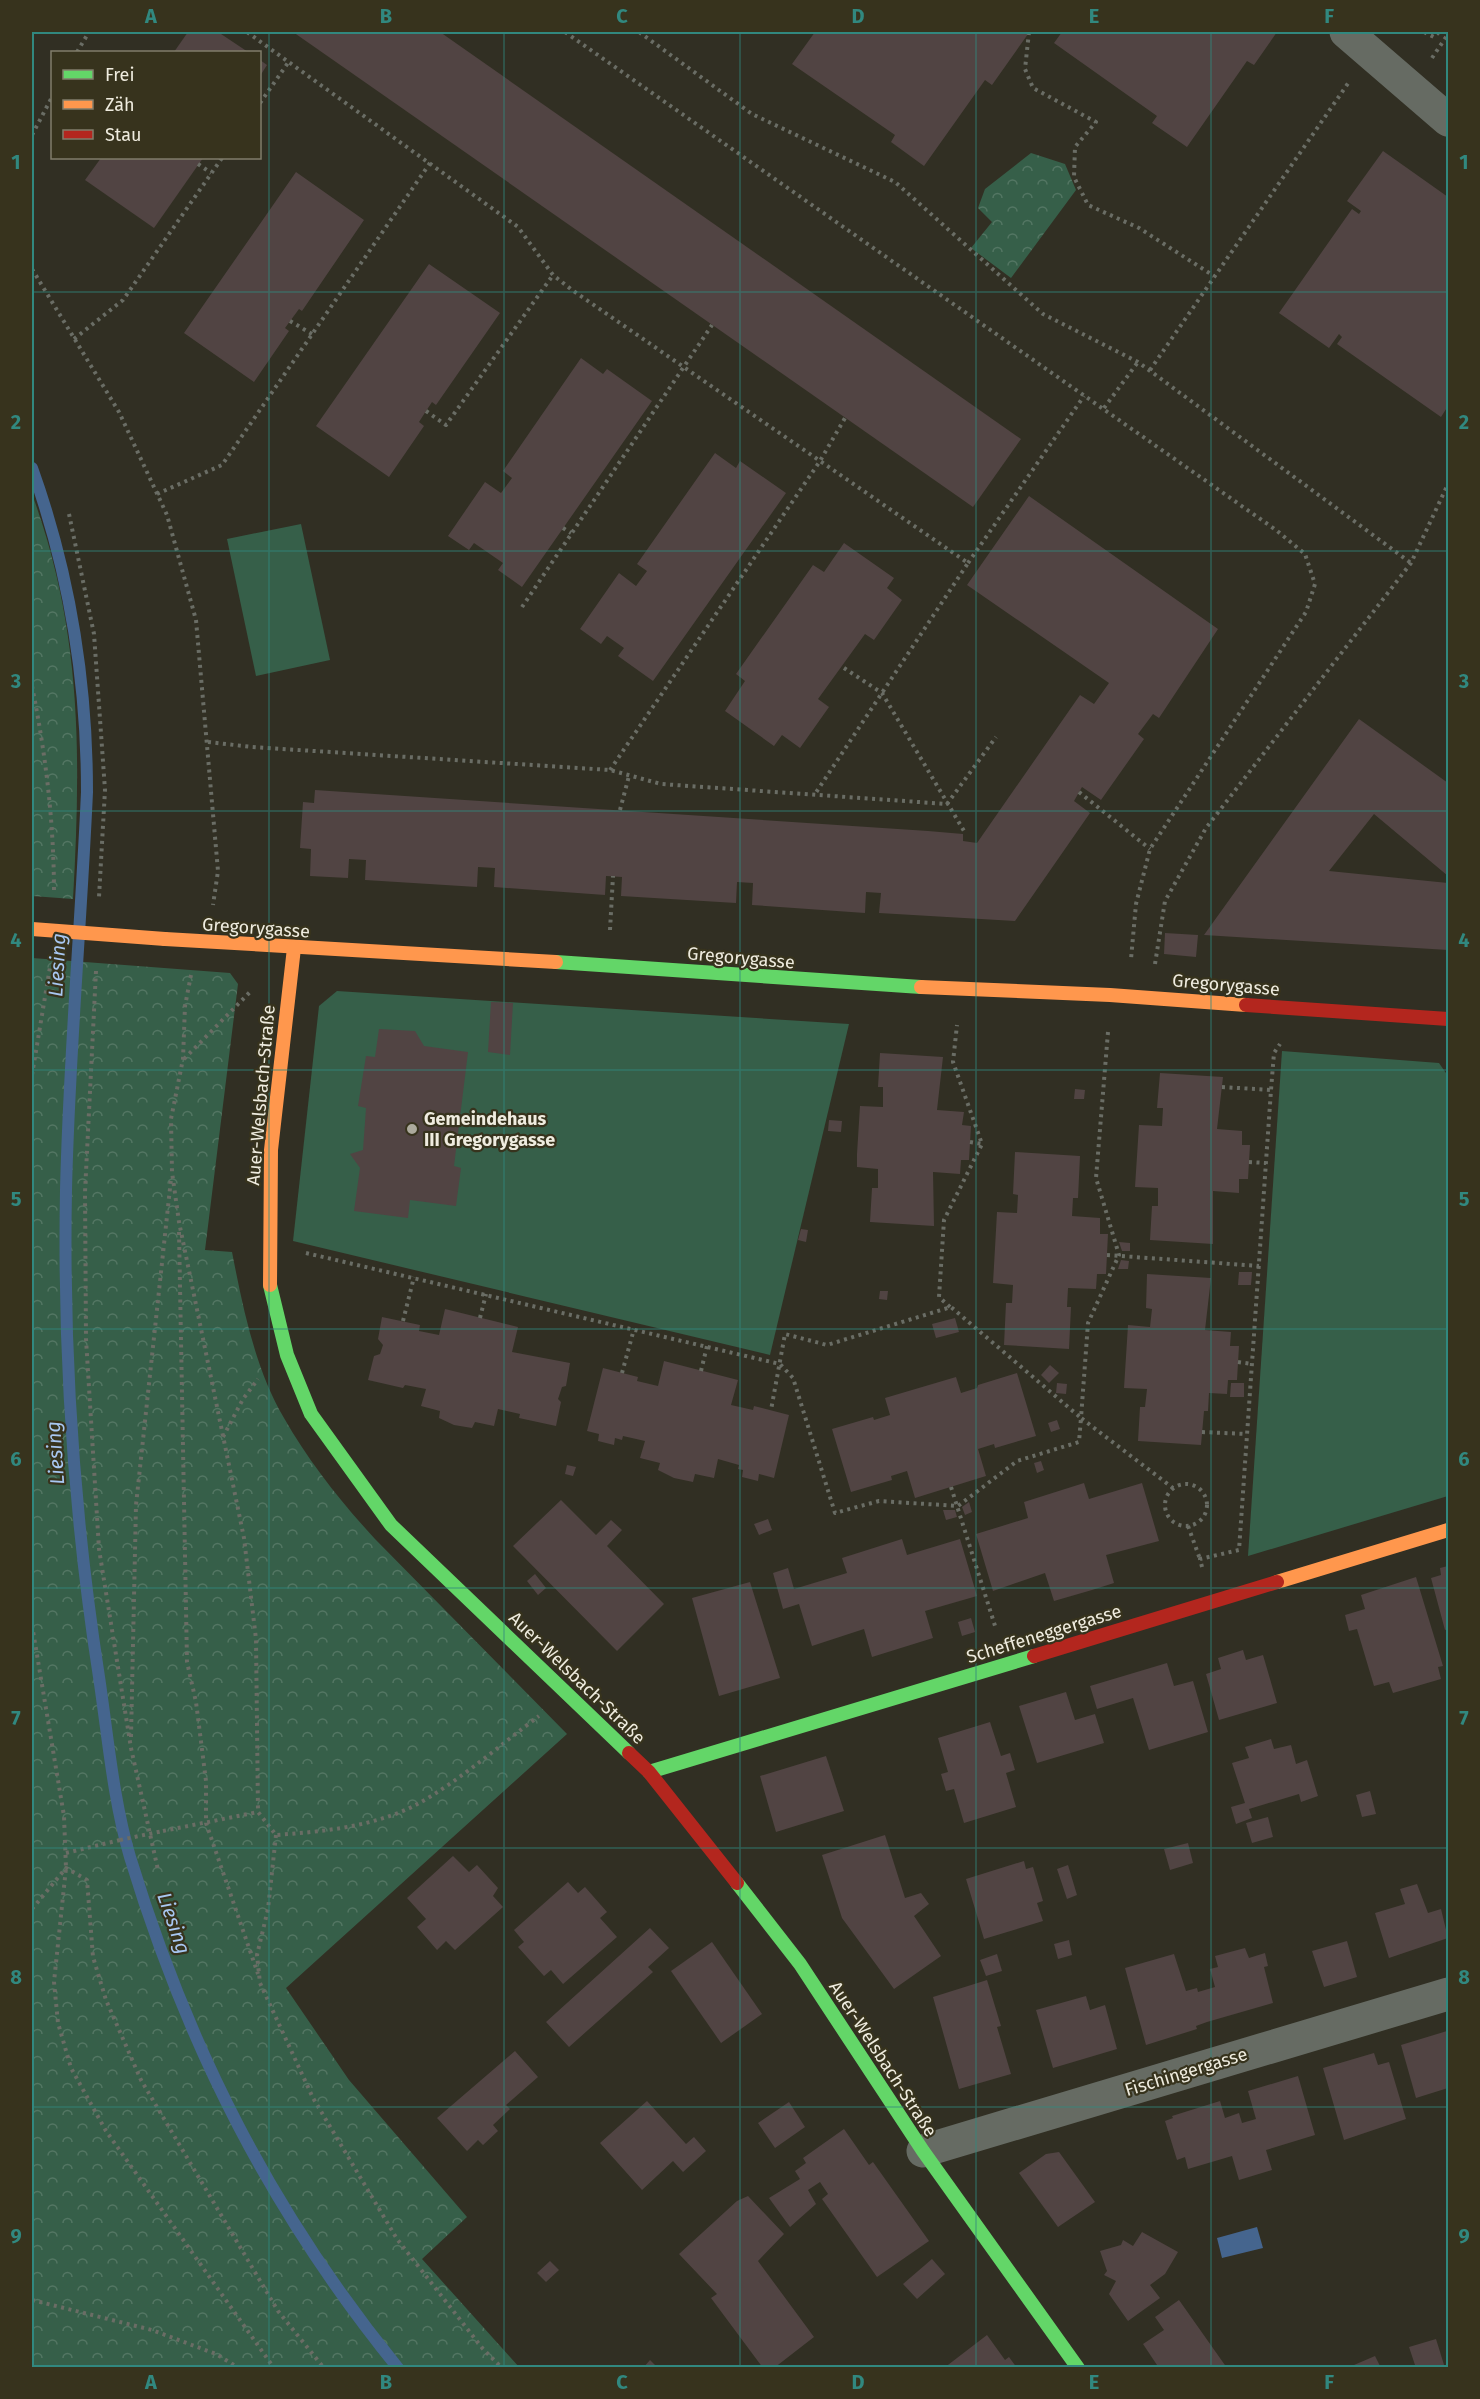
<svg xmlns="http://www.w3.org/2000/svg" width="1480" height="2399" viewBox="0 0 1480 2399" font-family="'Fira Sans',sans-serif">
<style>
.green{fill:#365f49}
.park{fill:url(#park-crowns)}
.water{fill:#45658e}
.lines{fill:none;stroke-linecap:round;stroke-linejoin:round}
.stream{stroke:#45658e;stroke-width:12}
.building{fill:#514443}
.path{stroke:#6a6d65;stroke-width:4;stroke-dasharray:3 4.5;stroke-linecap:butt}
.street{stroke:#666b63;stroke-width:33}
.fast{stroke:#63d668;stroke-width:14}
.slow{stroke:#ff974d;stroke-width:14}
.jam{stroke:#b3261e;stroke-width:14}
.path-bridge{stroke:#6a6d65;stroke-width:4;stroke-dasharray:3 4.5;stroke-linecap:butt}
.slow-bridge{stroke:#ff974d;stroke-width:14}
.grid{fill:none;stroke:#31887f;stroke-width:1.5;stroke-opacity:0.55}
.poi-dot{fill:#acaa9d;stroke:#37331d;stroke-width:2}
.labels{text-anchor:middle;stroke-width:4.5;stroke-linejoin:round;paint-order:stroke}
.street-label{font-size:18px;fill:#efecdf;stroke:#37331d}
.poi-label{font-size:18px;font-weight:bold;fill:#efecdf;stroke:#37331d;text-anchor:start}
.water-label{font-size:20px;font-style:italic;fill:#a8c7f1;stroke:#37331d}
.neatline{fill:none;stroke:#31887f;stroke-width:2}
.grid-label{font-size:20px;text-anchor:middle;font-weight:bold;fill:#31887f}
</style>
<defs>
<pattern id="park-crowns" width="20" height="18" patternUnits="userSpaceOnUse" patternTransform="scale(1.5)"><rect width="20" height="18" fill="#365f49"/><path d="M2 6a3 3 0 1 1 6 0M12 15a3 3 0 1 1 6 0" fill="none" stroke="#537663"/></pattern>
</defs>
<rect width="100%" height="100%" fill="#312f23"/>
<g class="green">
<path d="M301,524l29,136 -74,16 -29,-137z"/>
<path d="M337,991l512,33 -79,331 -477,-114 26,-235z"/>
<path d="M1282,1051l157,12 9,13v420l-200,60z"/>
</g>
<g class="park">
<path d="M1031,153l34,11 11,26 -65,88 -40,-30 21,-26 -14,-14 7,-19z"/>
<path d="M32,494c50,136 49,262 41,405l-41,-3z"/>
<path d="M32,958l198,15 8,11 -33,266 27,2c11,56 23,117 52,166 25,44 57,84 91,121l192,195 -281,254 63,92 118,137 -45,42 97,108h-487z"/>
</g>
<path class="water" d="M1257,2227l6,21 -41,10 -5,-20z"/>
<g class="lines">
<path class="stream" d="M32,468c38,106 55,212 55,324 -6,133 -18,265 -21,398 -3,163 8,326 33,487 9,60 14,122 31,180 58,191 142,356 268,511"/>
</g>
<g class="building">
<path d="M188,32h30l30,20h-74z"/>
<path d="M293,32h147l581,407 -48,68z"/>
<path d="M815,32h208l5,2 -36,51 -7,-5 -61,86 -33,-24 4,-7 -103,-71z"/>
<path d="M1062,32h215l-23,33 -7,-4 -60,86 -35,-24 5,-7 -103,-73z"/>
<path d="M260,60l7,5 -7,11z"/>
<path d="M1383,151l65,46v209l-7,11 -104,-73 5,-7 -3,-3 -10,14 -50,-35 73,-104 7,5 2,-3 -14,-10z"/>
<path d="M101,158h102l-49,70 -69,-48z"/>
<path d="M296,172l68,48 -62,91 -3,-2 -14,19 4,3 -35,51 -70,-49z"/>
<path d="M429,264l71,49 -64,92 -4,-3 -6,9 -7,11 5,4 -35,51 -73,-51z"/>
<path d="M581,358l22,16 4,-5 45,32 -130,186 -24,-17 5,-7 -29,-20 -5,7 -21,-14 37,-54 16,11 11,-15 -9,-7z"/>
<path d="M715,453l21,15 4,-7 46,32 -133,188 -35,-25 6,-8 -17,-12 -6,8 -21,-15 39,-56 17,13 11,-15 -10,-7z"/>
<path d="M1029,496l189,133 -59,89 -6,-4 -15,20 6,5 -43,61 -19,-13 -8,14 16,12 -75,108 -136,-8 2,-20 -15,-1 -1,21 -113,-8 1,-22 -16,-1 -1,21 -115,-7 1,-19 -16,-1 -1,19 -111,-8 1,-19 -17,-1 -1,20 -112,-7 1,-20 -17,-1 -1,19 -38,-2 1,-27 -11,-1 3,-46 11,1 1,-13 613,41 35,3v7l14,2 103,-148 14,9 15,-21 -142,-98z"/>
<path d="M844,543l50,35 -7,10 15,12 -28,40 -9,-6 -47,65 11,8 -29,41 -18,-13 -8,11 -49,-35 20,-30 -9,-7 77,-109 11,7z"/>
<path d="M1359,719l89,64v93l-74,-62 -45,57 119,12v67l-244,-15z"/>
<path d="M1165,933l33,2 -2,22 -32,-3z"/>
<path d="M491,1002l22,1 -3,52 -22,-3z"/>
<path d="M379,1029l36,2 9,15 44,6 -14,114 7,2 -5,38 -46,-6 -2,18 -54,-7 6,-43 -10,-14 13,-4 3,-42 -8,-2 8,-50 9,1z"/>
<path d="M880,1053l63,4 -6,53 27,2 -2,13 9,1 -2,34h-8l-1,14 -27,-2 1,54 -64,-4 2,-34h6v-19l-21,-2v-13l3,-48 23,1v-20h-5z"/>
<path d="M1160,1073l63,4 -6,52 25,2v14h8l-2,34h-9v14l-26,-2v53l-63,-4 2,-34h6v-18l-23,-1 4,-62 23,1 1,-18h-6z"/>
<path d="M1075,1089l10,1 -1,9h-10z"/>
<path d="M829,1120l13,1 -1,11 -13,-1z"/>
<path d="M1015,1152l65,4 -2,42h-5l-1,18 28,2v16h8l-2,40h-9l-1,15 -28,-1 -1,19h4l-2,42 -65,-4 2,-42h6l1,-18 -20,-2 2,-35 2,-36 20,1 1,-18 -5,-1z"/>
<path d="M801,1229l7,1 -2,12 -8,-2z"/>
<path d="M1119,1242l11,1v8h-8z"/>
<path d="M1121,1260l8,1 -1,8h-10z"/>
<path d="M1239,1272h13l-1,13h-13z"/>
<path d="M1147,1274l64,4 -6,52 26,2 -1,14h9l-2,34h-9l-1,14 -18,-1 -1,18h-4l-3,34 -63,-4 2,-34h5l2,-18 -23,-1 4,-63 22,2 2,-18 -6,-1z"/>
<path d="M880,1291h8l-1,9 -8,-1z"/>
<path d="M445,1309l73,18 -6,25 58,11 -4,23 -4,1 -4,12 3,3 -5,24 -37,-8 1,-4 -22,-5 -4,17 -19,-4 -3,6 -18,-3 -15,-7 1,-7 -19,-5 5,-17 -21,-4 -2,3 -35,-8 6,-24 6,-2 3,-9 -5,-6 4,-22 38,8 -1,6 20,4z"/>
<path d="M955,1318l4,14 -23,6 -4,-14z"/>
<path d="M664,1361l74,19 -7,25 22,5 1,-4 35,9 -15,63 -15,-4 -1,7 -16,-4 1,-7 -5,-1 1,-4 -21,-6 -4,19 -19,-4 -2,8 -19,-4 -16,-8 2,-7 -20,-5 5,-17 -22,-5 -1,4 -7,-2 -1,7 -16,-4 1,-7 -12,-3 16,-63 35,9 -1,4 21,5z"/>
<path d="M1050,1365l9,8 -10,10 -8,-8z"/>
<path d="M1017,1373l19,63 -41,12 -1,-4 -16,5 8,27 -71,22 -8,-27 -16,5 1,4 -41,12 -19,-63 41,-12 1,3 16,-5 -5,-17 71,-21 5,16 16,-5 1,-3z"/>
<path d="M1057,1383l10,1 -1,10 -10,-1z"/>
<path d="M1231,1383h13v14h-14z"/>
<path d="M1057,1420l3,9 -9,3 -3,-9z"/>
<path d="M1041,1461l3,9 -7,3 -3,-10z"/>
<path d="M567,1465l9,2 -3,9 -8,-2z"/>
<path d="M1084,1483l5,16 53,-16 17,58 -53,14 8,28 -22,7 -38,11 -9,-28 -52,18 -17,-57 52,-16 -4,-16z"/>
<path d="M561,1500l35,35 15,-15 11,10 -15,16 57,58 -47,47 -104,-105z"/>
<path d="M969,1502l3,10 -7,3 -3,-8z"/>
<path d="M943,1510h12l2,7 -11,3z"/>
<path d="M768,1519l4,11 -13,5 -5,-11z"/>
<path d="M902,1539l5,16 53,-16 17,57 -52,15 8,27 -61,19 -8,-28 -52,17 -13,-42 -16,5 -10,-36 15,-5 6,21 53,-16 -5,-15z"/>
<path d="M1448,1566v63l-3,1 -14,-52 10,-3 -1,-7z"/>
<path d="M535,1574l11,14 -8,7 -11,-14z"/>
<path d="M1416,1577l27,89 -5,1 3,12 -48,14 -4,-11 -15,4 -17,-57 -8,2 -4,-16 20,-6 -4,-14z"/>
<path d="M750,1582l30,96 -61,18 -27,-98z"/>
<path d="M971,1618l4,14 -13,4 -4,-14z"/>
<path d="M1243,1650l3,10 17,-5 14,48 -58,17 -13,-46 15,-5 -3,-11z"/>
<path d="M1167,1663l7,23 19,-5 15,51 -59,18 -16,-52 -36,11 -7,-23z"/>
<path d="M1066,1692l9,28 20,-6 9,29 -67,20 -18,-57z"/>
<path d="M990,1722l11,34 9,-3 5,17 -9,3 10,34 -52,16 -10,-34 -8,2 -5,-17 7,-2 -10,-34z"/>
<path d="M1271,1739l3,10 17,-4 5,19 11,-4 11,36 -17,6 -2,-8 -50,15 3,9 -16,6 -5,-17 14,-4 -13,-40 17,-5 -4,-11z"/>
<path d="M826,1756l18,55 -68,21 -16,-56z"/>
<path d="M1370,1791l6,23 -14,3 -6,-22z"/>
<path d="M1268,1817l5,20 -21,6 -6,-20z"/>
<path d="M885,1835l20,63 16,-5 8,11 -15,12 27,40 -47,33 -52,-71 -20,-63z"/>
<path d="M1188,1843l5,20 -23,7 -6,-21z"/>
<path d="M453,1856l16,16 8,-7 21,23 -5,8 10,11 -48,43 -9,-9 -9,9 -20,-23 9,-8 -19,-21z"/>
<path d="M1024,1861l2,8 7,-2 10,34 -6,2 6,18 -59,18 -18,-60z"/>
<path d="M1068,1865l9,30 -10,4 -10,-30z"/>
<path d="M568,1882l10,11 7,-6 22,25 -7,6 17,19 -54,47 -12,-14 -7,6 -26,-29 6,-5 -10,-12z"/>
<path d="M1417,1884l11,29 13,-4 7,29 -59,20 -14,-45 30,-9 -5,-15z"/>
<path d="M650,1928l19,20 -21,19 5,5 -84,75 -23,-25z"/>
<path d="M1069,1940l3,15 -14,4 -4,-15z"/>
<path d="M1347,1941l10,36 -33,10 -12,-36z"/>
<path d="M712,1942l50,72 -41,29 -50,-72z"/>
<path d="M1245,1948l4,10 16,-5 3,13 -4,1 9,36 -66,19 -11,4 1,3 -51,16 -21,-77 49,-14 12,37 11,-3 1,4 17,-5 -5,-18 8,-2 -3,-11z"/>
<path d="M997,1954l5,17 -16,5 -6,-16z"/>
<path d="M987,1980l14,46 -4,1 14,47 -52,15 -26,-92z"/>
<path d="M1086,1996l4,14 15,-5 12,44 -64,19 -17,-58z"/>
<path d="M1447,2031l1,57 -32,10 -15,-53z"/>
<path d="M515,2051l23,26 -32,28 4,4 -17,16 5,6 -15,14 -5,-5 -11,11 -30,-33z"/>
<path d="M1374,2053l4,12 11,-3 17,57 -62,21 -21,-72z"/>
<path d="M1298,2076l17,59 -49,15 6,20 -33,10 -7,-24 -44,13 -3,-12 -8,3 -12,-39 8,-3 -1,-2 48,-15 5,17 14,-5 3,10 14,-4 -8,-28z"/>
<path d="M647,2101l39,43 8,-7 12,14 -23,21 -10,-11 -31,29 -42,-47z"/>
<path d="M789,2102l16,25 -30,21 -17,-25z"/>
<path d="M844,2129l25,36 4,-3 56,79 -52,36 -55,-78 6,-5 -8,-12 -12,8 8,14 -26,23 -21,-29 31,-19 -5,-8 11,-8 -3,-5z"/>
<path d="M1059,2152l36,50 -37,25 -39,-54 27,-19z"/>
<path d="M748,2196l36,38 -26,27 56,76 -40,31h-11l-52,-70 6,-4 -38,-40 58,-53z"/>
<path d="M1142,2232l36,20 -13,22 -15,11 10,13 -32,23 -19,-27 7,-13 -12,-6 3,-4 -7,-20 21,-6 2,-5 10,6z"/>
<path d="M932,2259l13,15 -28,25 -14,-15z"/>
<path d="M550,2261l9,9 -13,12 -9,-9z"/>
<path d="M1179,2300l48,68h-68l-16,-24 21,-14 -9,-13z"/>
<path d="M987,2335l18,25 4,-3 8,11h-73z"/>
<path d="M1436,2339l9,29h-29l-7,-21z"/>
<path d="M1375,2356l6,12h-26l-1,-3z"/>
<path d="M650,2360l8,8h-15z"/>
</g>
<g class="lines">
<g class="path">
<path d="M247,32l271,195 35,48 19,15 396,273 -153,231"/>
<path d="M565,32l711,498 29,24 10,30 -9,28 -156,237 -14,55 -5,55"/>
<path d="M639,32l113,82 143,68 148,132 95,48 273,201"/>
<path d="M1029,32l-4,37 8,19 63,34 -21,25 -1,30 14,28 51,23 75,48"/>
<path d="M1424,32l10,5 5,-5"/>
<path d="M77,52l12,-20"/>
<path d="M1432,58l16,-24"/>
<path d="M260,103l30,-43"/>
<path d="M32,135l20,-38"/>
<path d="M198,164l13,9"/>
<path d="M32,269l87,143 48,103 29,105 22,251 -5,34"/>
<path d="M290,321l22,13"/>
<path d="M74,339l49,-39 99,-142"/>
<path d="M1150,370l199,-288"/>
<path d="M1104,408l34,-46"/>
<path d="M426,411l20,14 107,-150"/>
<path d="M157,494l65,-29 208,-302"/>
<path d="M69,514l25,120 11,156 -6,107"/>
<path d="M563,528l8,5"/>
<path d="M968,563l116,-167"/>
<path d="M522,607l190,-282"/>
<path d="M844,668l38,25 82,138"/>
<path d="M32,686c14,70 22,137 22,208"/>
<path d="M208,742l44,5 358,23 51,14 286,20 49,-67"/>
<path d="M610,770l210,-309 25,-43"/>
<path d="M1079,792l71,57"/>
<path d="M620,810l9,-34"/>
<path d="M610,930l3,-54"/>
<path d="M1155,964l10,-63 41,-73 205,-265 37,-79"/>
<path d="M96,971l-11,221 1,147 13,210 32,199 27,122"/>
<path d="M191,975l-6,31 -2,53 -12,60 1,53 7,50 65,316 12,101 2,173"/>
<path d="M1108,1032l-12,146 23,77 -31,68 -7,95 92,70"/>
<path d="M184,1059l68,-69"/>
<path d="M32,1075l18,-108"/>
<path d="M1222,1087l49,3"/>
<path d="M970,1142l12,2"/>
<path d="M1249,1162l17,1"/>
<path d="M179,1232l8,430 9,40 10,79v42l52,151"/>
<path d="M306,1253l474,111 13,14 42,135 44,-12 79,5 59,-45 62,-19 2,-24 -130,-111 -124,38 -42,-11 -14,76"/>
<path d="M1107,1255l152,11"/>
<path d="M950,1307l-11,-10 5,-77 38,-76 -29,-82 4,-37"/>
<path d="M480,1318l6,-24"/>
<path d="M403,1321l11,-44"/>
<path d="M1238,1362l14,2"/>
<path d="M701,1371l6,-25"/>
<path d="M622,1373l12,-44"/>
<path d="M1202,1432l45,2"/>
<path d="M223,1437l20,-38 15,-20"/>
<circle cx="1186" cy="1505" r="21"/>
<path d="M951,1487l45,142"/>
<path d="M1188,1526l12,33"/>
<path d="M1202,1567l-2,-8 39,-9 32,-460 3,-37 6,-9"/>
<path d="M32,1625l32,191 2,52 -12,114 4,41 13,45 35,63 168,237"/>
<path d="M131,1737l5,-232 35,-326"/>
<path d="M163,1831l95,-19 18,23c42,-3 83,-7 122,-22 43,-16 103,-69 141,-97"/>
<path d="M276,1835l-8,74 -11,46 3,28 53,115 84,141 86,110 19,19"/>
<path d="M66,1853l54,-13"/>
<path d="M32,1909l34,-41 21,12 6,77 13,43 35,80 137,231 46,57"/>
<path d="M32,2300l120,30 64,24 23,14"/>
</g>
<g class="street">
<path d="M1346,32l102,88"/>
<path d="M923,2151l525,-157"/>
</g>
<g class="fast">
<path d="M556,962l365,25"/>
<path d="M270,1285l17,70 24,59 80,111 238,228"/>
<path d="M649,1772l385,-116"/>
<path d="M737,1883l63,81 123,187 155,217"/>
</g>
<g class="slow">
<path d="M165,939l391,23"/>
<path d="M921,987l189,8 136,10"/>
<path d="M270,1285l1,-135 23,-202"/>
<path d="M1277,1582l171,-52"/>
</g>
<g class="jam">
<path d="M1246,1005l202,14"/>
<path d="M1034,1656l243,-74"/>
<path d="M629,1753l20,19 88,111"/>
</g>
<path class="path-bridge" d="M120,1840l43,-9"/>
<path class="slow-bridge" d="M32,929l133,10"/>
</g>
<path class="grid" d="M269,32v2336M504,32v2336M740,32v2336M976,32v2336M1211,32v2336M32,292h1416M32,551h1416M32,811h1416M32,1070h1416M32,1329h1416M32,1588h1416M32,1848h1416M32,2107h1416"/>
<circle class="poi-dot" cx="412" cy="1129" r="6"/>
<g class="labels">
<g class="street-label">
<text transform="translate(256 928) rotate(4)" y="6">Gregorygasse</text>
<text transform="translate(741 958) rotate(5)" y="6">Gregorygasse</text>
<text transform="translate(1226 985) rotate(5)" y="6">Gregorygasse</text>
<text transform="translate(261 1095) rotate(-85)" y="6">Auer-Welsbach-Straße</text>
<text transform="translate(1044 1634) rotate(-17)" y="6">Scheffeneggergasse</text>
<text transform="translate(577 1678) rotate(44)" y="6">Auer-Welsbach-Straße</text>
<text transform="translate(883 2059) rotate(57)" y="6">Auer-Welsbach-Straße</text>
<text transform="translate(1186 2072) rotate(-17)" y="6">Fischingergasse</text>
</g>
<g class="poi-label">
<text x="424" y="1125">Gemeindehaus<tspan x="424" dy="21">III Gregorygasse</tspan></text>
</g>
<g class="water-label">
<text transform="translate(57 965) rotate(-87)" y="7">Liesing</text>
<text transform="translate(55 1453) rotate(-94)" y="7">Liesing</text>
<text transform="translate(174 1923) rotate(71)" y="7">Liesing</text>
</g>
</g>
<rect width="1480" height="2399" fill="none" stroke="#37331d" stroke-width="66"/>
<rect x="51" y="51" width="210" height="108" fill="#37331d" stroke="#817d6b" stroke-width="1.5"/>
<rect x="63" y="70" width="30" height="9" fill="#63d668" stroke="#817d6b" stroke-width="1.5"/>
<text x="105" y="81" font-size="18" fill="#efecdf">Frei</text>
<rect x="63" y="100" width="30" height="9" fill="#ff974d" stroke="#817d6b" stroke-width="1.5"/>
<text x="105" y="111" font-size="18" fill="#efecdf">Zäh</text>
<rect x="63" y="130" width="30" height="9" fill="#b3261e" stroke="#817d6b" stroke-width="1.5"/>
<text x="105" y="141" font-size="18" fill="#efecdf">Stau</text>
<rect x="33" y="33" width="1414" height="2333" class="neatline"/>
<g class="grid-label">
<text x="151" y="23">A</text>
<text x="386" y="23">B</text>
<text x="622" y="23">C</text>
<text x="858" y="23">D</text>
<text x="1094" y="23">E</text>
<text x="1329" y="23">F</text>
<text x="16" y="169">1</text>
<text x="1464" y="169">1</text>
<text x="16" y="429">2</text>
<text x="1464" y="429">2</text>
<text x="16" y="688">3</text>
<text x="1464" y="688">3</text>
<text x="16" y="947">4</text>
<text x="1464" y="947">4</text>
<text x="16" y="1206">5</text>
<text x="1464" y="1206">5</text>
<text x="16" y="1466">6</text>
<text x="1464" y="1466">6</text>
<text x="16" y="1725">7</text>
<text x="1464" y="1725">7</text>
<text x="16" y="1984">8</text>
<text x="1464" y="1984">8</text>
<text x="16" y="2243">9</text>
<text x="1464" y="2243">9</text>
<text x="151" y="2389">A</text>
<text x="386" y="2389">B</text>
<text x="622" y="2389">C</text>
<text x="858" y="2389">D</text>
<text x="1094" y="2389">E</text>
<text x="1329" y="2389">F</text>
</g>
</svg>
